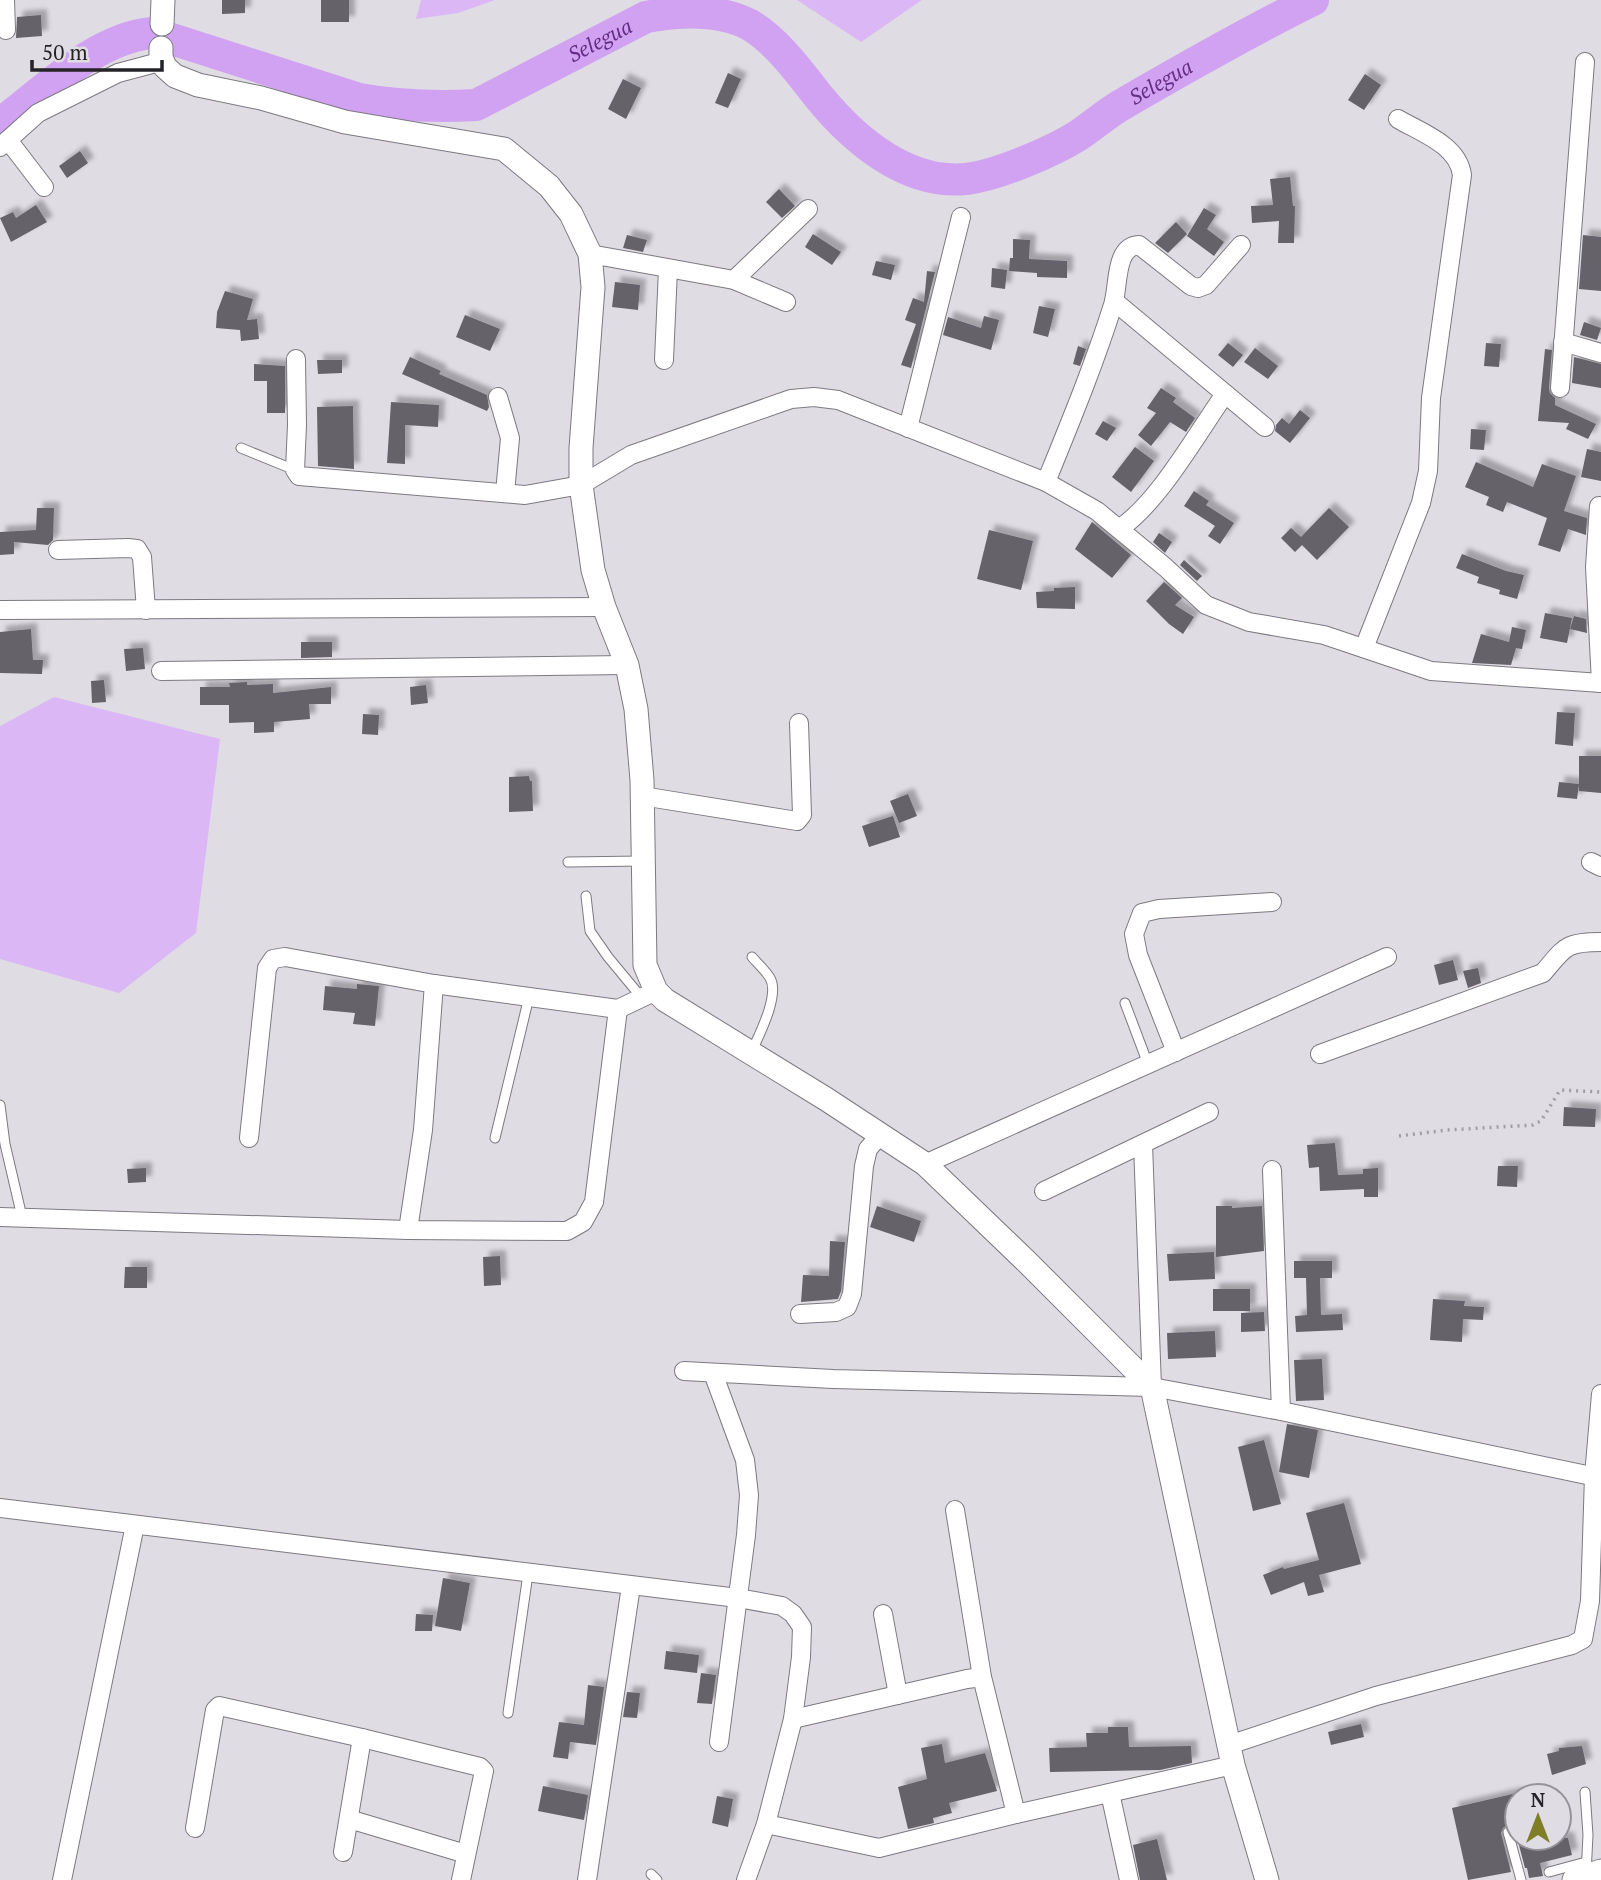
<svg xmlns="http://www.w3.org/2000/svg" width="1601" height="1880" viewBox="0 0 1601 1880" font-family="'PT Serif',serif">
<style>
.green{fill:#dbb8f5}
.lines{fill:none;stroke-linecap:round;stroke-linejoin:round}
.river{stroke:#d0a2f1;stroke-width:32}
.building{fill:#656269;filter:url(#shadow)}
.service-casing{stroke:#7d7981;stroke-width:11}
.minor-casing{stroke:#7d7981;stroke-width:20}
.tertiary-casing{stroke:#7d7981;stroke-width:25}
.path{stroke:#a09da3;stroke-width:3.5;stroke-dasharray:2 5;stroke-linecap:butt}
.service{stroke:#fff;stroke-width:9}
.minor{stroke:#fff;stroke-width:18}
.tertiary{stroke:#fff;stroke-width:23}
.labels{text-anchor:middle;stroke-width:7;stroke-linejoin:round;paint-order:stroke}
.water-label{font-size:21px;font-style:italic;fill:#652d87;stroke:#e0dce4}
</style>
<defs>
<filter id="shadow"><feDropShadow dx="6" dy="-6" stdDeviation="2" flood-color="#0004"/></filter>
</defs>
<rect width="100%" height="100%" fill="#e0dce4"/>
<g class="green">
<path d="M421,0h74l-37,13 -42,6z"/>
<path d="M797,0h125l-61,42z"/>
<path d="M54,697l166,42 -24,194 -77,60 -119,-34v-233z"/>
</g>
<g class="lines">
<path class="river" id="s1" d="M0,124c44,-33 97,-87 153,-91l206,66c39,7 78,8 117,6l170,-88c33,-6 72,-9 104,8 27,16 50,48 69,72 35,43 88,88 147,82 32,-4 86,-27 113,-44 15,-10 28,-22 44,-31 62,-36 125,-72 190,-104"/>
</g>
<g class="building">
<path d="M222,0h23v13l-23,1z"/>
<rect x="321" y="0" width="28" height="22"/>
<path d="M41,15l1,21 -26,2 1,-21z"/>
<path d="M728,73l13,6 -13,29 -13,-5z"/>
<path d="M1365,74l16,11 -17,25 -16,-10z"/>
<path d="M623,79l18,9 -15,31 -18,-10z"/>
<path d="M80,151l8,12 -21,15 -8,-12z"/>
<path d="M1290,177l3,29h2l-1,37h-16l1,-22 -27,2 -1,-17 22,-1 -3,-26z"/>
<path d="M779,189l16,17 -13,12 -16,-16z"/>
<path d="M36,205l11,17 -36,20 -11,-24 13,-6 3,6z"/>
<path d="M1204,208l12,7 -9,14 17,13 -10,14 -27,-20z"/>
<path d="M1176,222l11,12 -19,19 -13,-10z"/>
<path d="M813,234l28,18 -9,13 -27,-18z"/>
<path d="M627,235l20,5 -4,12 -20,-4z"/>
<path d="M1583,235l18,2v54l-22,-2z"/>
<path d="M1013,239l17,1 -1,19 38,2v17l-30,-1v-4l-28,-2 1,-13h3z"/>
<path d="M876,261l19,4 -4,15 -19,-5z"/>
<path d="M992,268l15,2 -2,19 -14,-2z"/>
<path d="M927,271l8,1 -24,96 -10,-3 15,-41 -11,-4 8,-22 11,4z"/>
<path d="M615,282l25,3 -2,25 -26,-3z"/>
<path d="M225,291l28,8 -6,21 10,-1 2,20 -18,2 -1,-11 -24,-2 1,-16z"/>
<path d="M1039,306l16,3 -7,28 -15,-4z"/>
<path d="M465,315l35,14 -10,22 -34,-14z"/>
<path d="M984,316l15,4 -8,30 -48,-15 5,-18 33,11z"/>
<path d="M1584,322l17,6 -4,12 -17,-5z"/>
<path d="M1228,343l15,12 -10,12 -15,-12z"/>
<path d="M1486,343l15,1 -2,23 -15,-1z"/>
<path d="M1078,346l8,3 -6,17 -7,-2z"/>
<path d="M1255,348l23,18 -10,13 -24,-17z"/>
<path d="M1545,349l7,1 -3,38 1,5 5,5v7l41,19 -8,15 -22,-10 3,-6 -31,-2z"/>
<path d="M410,357l31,14 -2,3 48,21 2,12 -2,4 -85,-37z"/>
<path d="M1574,357l27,7v24l-29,-5z"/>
<path d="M317,360h25v13l-24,1z"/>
<path d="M254,364l31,2v47h-18v-32h-13z"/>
<path d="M1161,388l15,10 -3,4 22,16 -9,14 -16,-10 -19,24 -13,-11 18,-22 -9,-5z"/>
<path d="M391,402l48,3 -1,22 -33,-2v39l-18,-1z"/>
<path d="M353,406l1,63 -36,-3 -1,-59z"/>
<path d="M1300,410l10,8 -20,25 -15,-12 1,-6 6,-7 7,6z"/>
<path d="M1103,421l13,7 -9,13 -12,-7z"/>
<path d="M1471,429l15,1 -2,20 -14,-1z"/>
<path d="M1135,447l19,14 -23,31 -19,-15z"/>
<path d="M1587,449l14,3v29l-20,-4z"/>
<path d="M1476,462l57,25 9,-23 34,12 -12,35 23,7 -1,17 -18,-6 -8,23 -22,-7 9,-27 -40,-16 -4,10 -17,-7 3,-8 -24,-10z"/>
<path d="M1194,491l15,10 -3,4 28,18 -14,21 -12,-8 7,-10 -31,-20z"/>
<path d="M37,508h17l-1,32 -5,5 -34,-3v12l-14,1v-23l36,-2z"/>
<path d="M1329,508l20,19 -32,33 -15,-15 -7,7 -14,-14 10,-10 10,9z"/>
<path d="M1092,522l39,33 -19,23 -37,-29z"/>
<path d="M989,530l44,11 -12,49 -44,-11z"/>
<path d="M1159,533l13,9 -7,11 -12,-11z"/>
<path d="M1462,554l44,17 18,4 -7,24 -18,-5 1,-4 -23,-7 2,-6 -23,-9z"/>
<path d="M1184,560l18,16 -5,5 -17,-16z"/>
<path d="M1164,582l18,16 -7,7 19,12 -11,17 -14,-10 -23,-23z"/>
<path d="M1075,587v22l-38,-1 -1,-16 18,-1v-3z"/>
<path d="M1545,613l27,5 -5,25 -27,-5z"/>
<path d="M1574,616l12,3 1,14 -17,-4z"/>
<path d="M1512,627l14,3 -4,19 -6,-1 -5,17 -39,-2 9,-29 28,8z"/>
<path d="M31,629l2,31h10l-1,14 -42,-1v-41z"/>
<path d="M301,642h31v15l-31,1z"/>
<path d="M143,648l2,21 -19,2 -2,-22z"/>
<path d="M104,680l2,22 -14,1 -1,-22z"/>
<path d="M247,682v3l26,-1v9l58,-6v17h-22l1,15 -36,3v10l-20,1v-11l-25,1v-18h-29v-18h30l-1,-4z"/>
<path d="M426,685l2,18 -17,2 -1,-18z"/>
<path d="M1557,712l18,1 -2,33 -18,-2z"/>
<path d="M363,714l16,1 -1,20 -16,-1z"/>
<path d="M1579,756h22v37l-22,-2z"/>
<path d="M529,776l1,5h2l1,30 -24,1v-35z"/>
<path d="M1559,782l20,2 -2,15 -20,-2z"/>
<path d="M908,794l9,22 -18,7 -9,-22z"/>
<path d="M893,816l7,21 -31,10 -7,-21z"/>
<path d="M1453,960l5,20 -19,5 -5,-20z"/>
<path d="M1478,968l3,15 -13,5 -5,-17z"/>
<path d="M357,984l22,2 -4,40 -22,-2 2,-11 -32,-3 2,-24 32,3z"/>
<path d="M1564,1107l32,2 -1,18 -32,-1z"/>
<path d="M1335,1143l3,32 25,-1v-5l15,-1v29h-14v-8l-44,2 -1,-24 -10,1 -2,-23z"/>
<path d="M1498,1166h20l-1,21 -20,-1z"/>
<path d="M146,1168v14l-18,1 -1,-14z"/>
<path d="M877,1206l44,15 -7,21 -44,-15z"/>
<path d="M1216,1206h16v2l30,-2 2,45 -48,6z"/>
<path d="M830,1241l15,1 -4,49 -3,8 -37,3 2,-27 26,1z"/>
<path d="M1214,1252l1,27 -46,2 -2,-27z"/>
<path d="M500,1256l1,29 -17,1 -1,-29z"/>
<path d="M1294,1261h38v17h-12l1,37 21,-1 1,16 -47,2 -1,-16 12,-1 -1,-37h-12z"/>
<path d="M125,1267h22v21h-23z"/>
<rect x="1213" y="1289" width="37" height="22"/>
<path d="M1433,1299l32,2 -1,5 20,1 -1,13 -20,-1 -1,23 -32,-2z"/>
<path d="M1264,1312l1,19 -24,1v-19z"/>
<path d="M1215,1331l1,26 -48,2 -1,-26z"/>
<path d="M1322,1359l2,41 -28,1 -2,-41z"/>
<path d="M1287,1424l31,6 -9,48 -30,-6z"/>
<path d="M1264,1440l17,64 -28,7 -15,-64z"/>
<path d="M1344,1503l17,61 -42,11 5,17 -16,4 -4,-14 -33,13 -8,-20 20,-8 1,2 35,-9 -13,-47z"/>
<path d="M443,1578l27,5 -9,48 -26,-5z"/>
<path d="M416,1614l17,1 -1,16h-17z"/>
<path d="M666,1651l33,4 -2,18 -33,-4z"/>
<path d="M701,1673l15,2 -4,29 -15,-1z"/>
<path d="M588,1685l16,2 -8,58 -26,-3 -2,17 -15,-2 6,-35 25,3z"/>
<path d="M627,1692l13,1 -3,25 -14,-1z"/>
<path d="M1361,1724l3,13 -33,8 -3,-13z"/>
<path d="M1108,1727h20l1,20 62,-1 1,17 -32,7 -110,2 -1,-24 38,-1 -1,-14h22z"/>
<path d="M942,1744l3,19 40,-10 12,38 -48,12 3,10 -19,5 1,5 -26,6 -10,-42 29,-8 -6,-31z"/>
<path d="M1582,1746l4,18 -34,11 -5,-21 12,-3v-3z"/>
<path d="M543,1786l45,9 -4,25 -46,-9z"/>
<path d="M1517,1793v45h51l4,17 -32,8 3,13 -14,2 -2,-10h-2l-10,-38 -8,-5 -4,3 -2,5 10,39 -43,8 -16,-72z"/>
<path d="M717,1796l16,3 -5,28 -16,-4z"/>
<path d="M1157,1839l10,41h-27l-7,-35z"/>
</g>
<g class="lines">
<defs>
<g id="service">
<path d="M241,448l54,22"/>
<path d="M568,862l75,-1"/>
<path d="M586,896l4,35 18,26 34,41"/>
<path d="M1125,1003l23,61"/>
<path d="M752,1051c7,-16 28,-56 18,-73 -4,-7 -12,-14 -18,-21"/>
<path d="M0,1105l5,39 17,73"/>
<path d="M495,1138l34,-141"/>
<path d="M508,1713l20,-139"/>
<path d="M1585,1792l3,43 -2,39"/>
<path d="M1508,1832l13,48"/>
<path d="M1549,1872l37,-10"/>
<path d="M651,1874l6,6"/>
</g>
<g id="minor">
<path d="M5,0l1,30"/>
<path d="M8,140l36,47"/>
<path d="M0,147l38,-34 80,-40 45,-12"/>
<path d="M590,254l144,26 52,22"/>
<path d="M734,280l74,-71"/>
<path d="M1114,301l151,126"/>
<path d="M1563,342l38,11"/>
<path d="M296,359l1,66 -2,45 4,6 226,19 56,-10 50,-30 160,-56 23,-2 24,3 208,82 51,29 68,56 41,38 43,17 75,13 107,36 170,12"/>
<path d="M664,360l4,-91"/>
<path d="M1560,388l25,-326"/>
<path d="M498,397l12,41 -5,55"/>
<path d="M908,428l53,-211"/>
<path d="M1046,482c24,-59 48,-117 67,-177 6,-18 1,-59 26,-60l52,41 7,2 8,-3 35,-40"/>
<path d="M1599,506l-4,61 6,116"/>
<path d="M1119,529c40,-27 77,-94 106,-135"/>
<path d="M58,550l70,-2 9,1 5,8 4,53"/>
<path d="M0,610l604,-3"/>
<path d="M1364,648l57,-145 7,-32 3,-73 31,-223c-4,-30 -40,-42 -64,-56"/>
<path d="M161,671l466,-6"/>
<path d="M642,796l155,25 5,-6 -3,-92"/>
<path d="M1591,862l10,5"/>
<path d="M1176,1052l-38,-97 -4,-21 8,-21 17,-4 113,-7"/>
<path d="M1320,1054l223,-81c22,-26 22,-31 58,-31"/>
<path d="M249,1138l18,-170 6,-9 12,-2 149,27 184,25 38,-18"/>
<path d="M1143,1144l9,243"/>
<path d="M925,1164l462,-207"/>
<path d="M1272,1170l9,241"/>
<path d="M1044,1191l165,-79"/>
<path d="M0,1217l408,13 159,1 16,-9 11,-20 24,-193"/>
<path d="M408,1230l15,-100 11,-146"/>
<path d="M800,1314l36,-2 11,-5 5,-13 12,-128 4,-17 12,-14"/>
<path d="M684,1371l149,8 319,8 129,24 320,67"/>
<path d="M713,1373l32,87 4,35 -3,40 -27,207"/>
<path d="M0,1508l738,90 44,8 11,8 9,13 -1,30 -8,62 -27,105 -20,56"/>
<path d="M955,1510l27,167 34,137"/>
<path d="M883,1614l15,81"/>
<path d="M793,1719l174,-40 15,-2"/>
<path d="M1229,1745l147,-49 196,-51 11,-6 7,-38 4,-125 7,-82"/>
<path d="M1110,1793l19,87"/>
<path d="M349,1819l117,35"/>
<path d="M766,1824l113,24 137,-34 217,-49"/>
<path d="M195,1828l20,-118 4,-4 143,32 118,29 4,4 -23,109"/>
<path d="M343,1852l19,-114"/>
<path d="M62,1880l73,-355"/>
<path d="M587,1880l44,-294"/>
</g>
<g id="tertiary">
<path d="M162,24l1,-24"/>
<path d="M161,48v9l4,10 10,9 23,9 63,13 84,24 159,27 45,37 22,28 19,40 3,33 -12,161v37l12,85 11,37 23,58 9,44 6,71 3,185 11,26 9,9 161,99 99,65 102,98 125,125 81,378 34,115"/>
<path d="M1574,1880l27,-9"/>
</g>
</defs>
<use href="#service" class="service-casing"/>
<use href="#minor" class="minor-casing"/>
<use href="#tertiary" class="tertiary-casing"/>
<path class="path" d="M1399,1136l48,-6 86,-5 8,-4 19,-31 41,2"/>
<use href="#service" class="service"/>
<use href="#minor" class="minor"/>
<use href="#tertiary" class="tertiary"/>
</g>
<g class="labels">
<g class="water-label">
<text dy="7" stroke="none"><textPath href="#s1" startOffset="654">Selegua</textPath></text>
<text dy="7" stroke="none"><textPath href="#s1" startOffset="1307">Selegua</textPath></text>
</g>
</g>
<g transform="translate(1538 1817)"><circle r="33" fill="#e0dce4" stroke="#959298" stroke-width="2"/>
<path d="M0-5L12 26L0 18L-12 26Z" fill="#7f7e26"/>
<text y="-10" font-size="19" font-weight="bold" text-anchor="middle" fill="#252326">N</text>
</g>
<path d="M32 60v10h130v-10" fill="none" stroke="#252326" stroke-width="3.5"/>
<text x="42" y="60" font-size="21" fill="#252326" stroke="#e0dce4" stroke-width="5" paint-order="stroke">50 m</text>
</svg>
